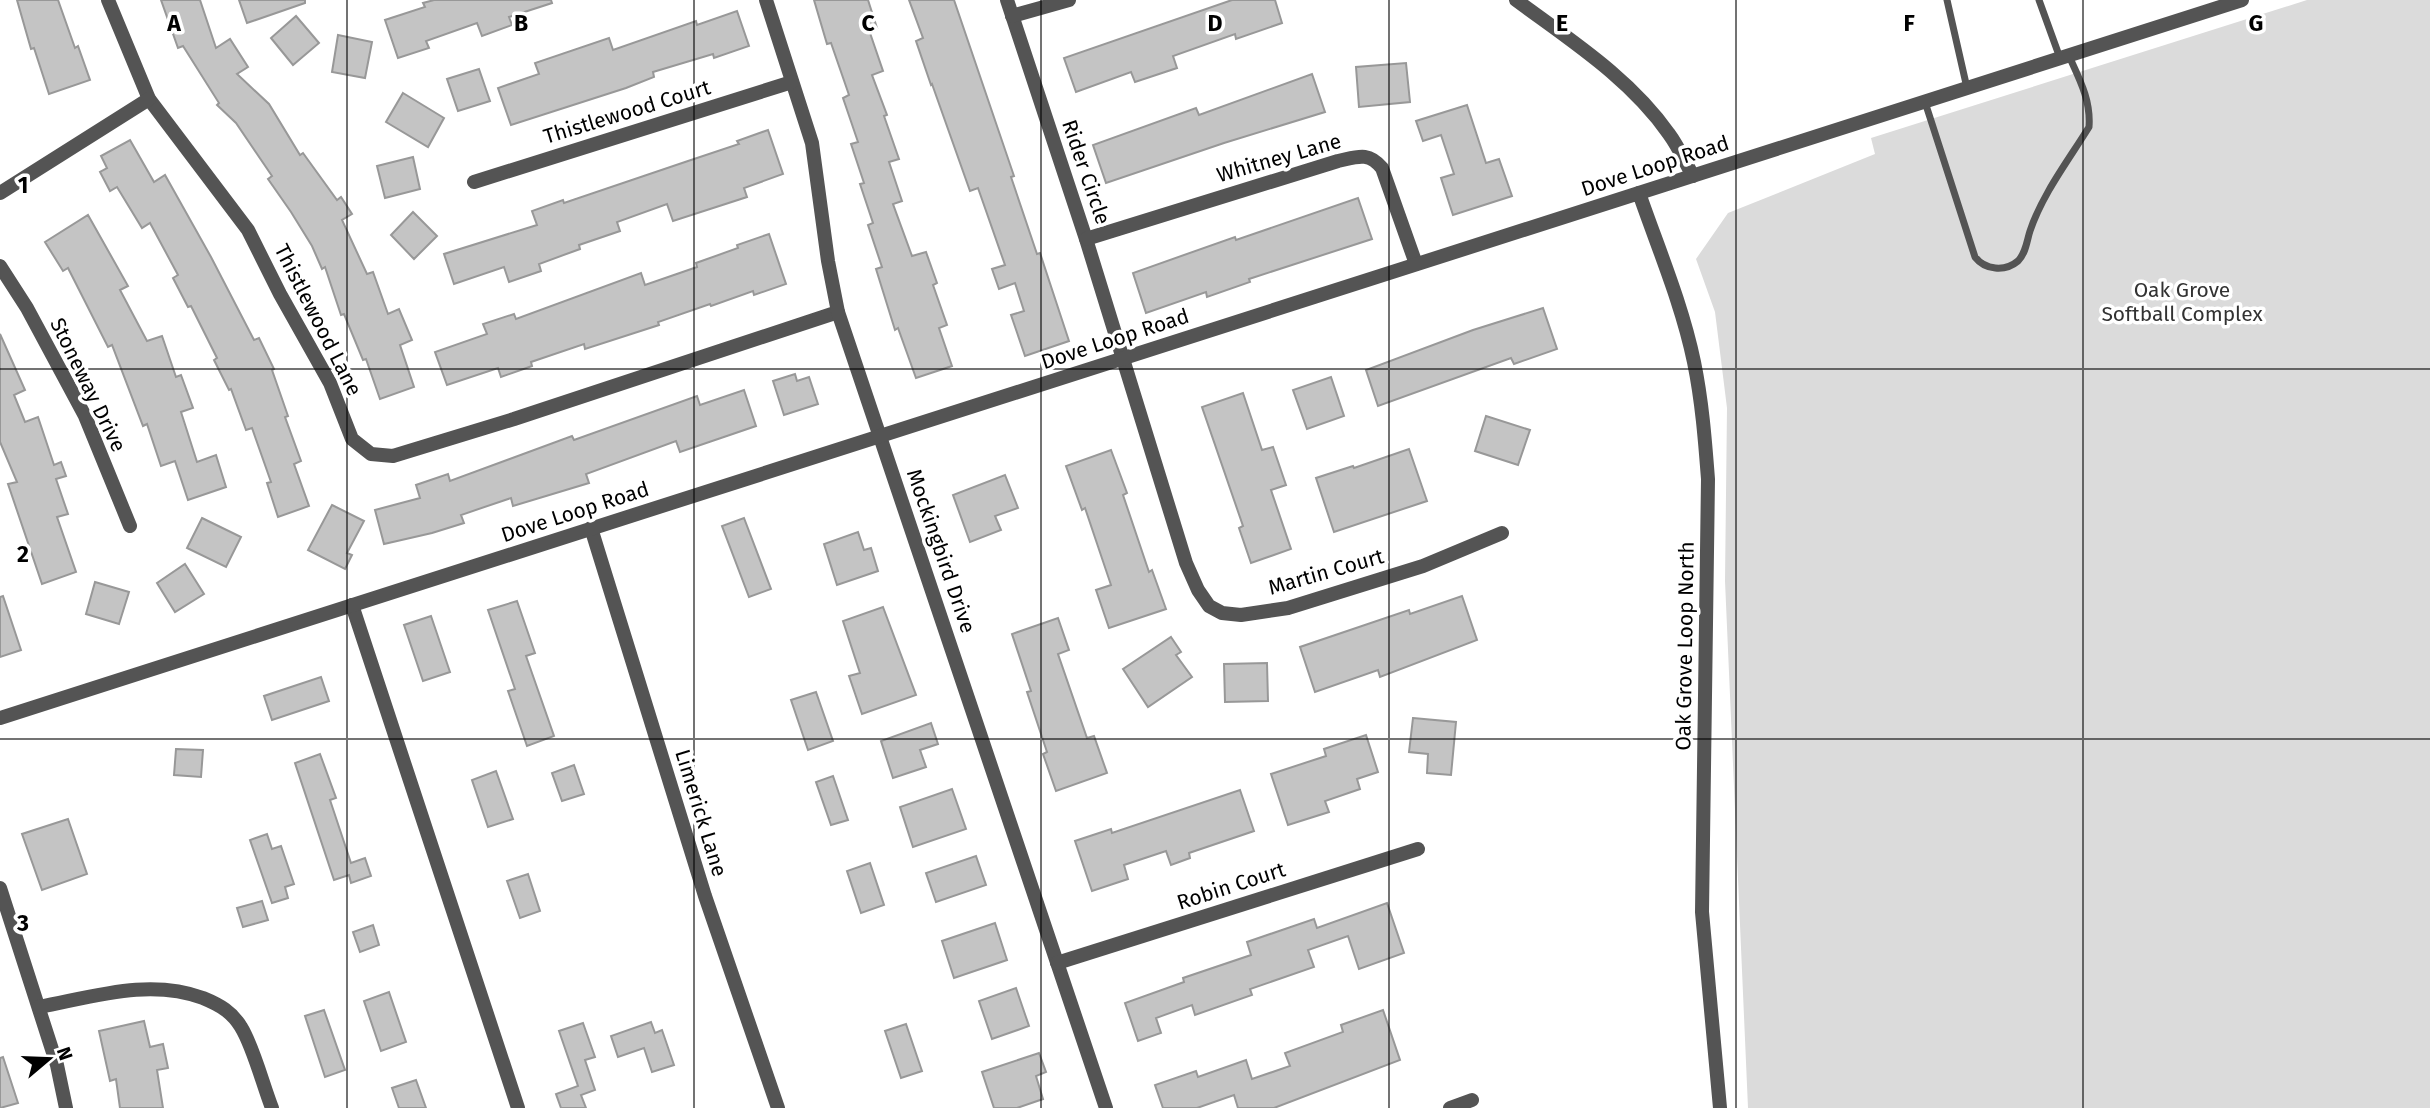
<svg xmlns="http://www.w3.org/2000/svg" width="2430" height="1108" viewBox="0 0 2430 1108" font-family="'Fira Sans',sans-serif">
<style>
.green{fill:#dbdbdb}
.building{fill:#c4c4c4;stroke:#989898;stroke-width:2}
.lines{fill:none;stroke-linecap:round;stroke-linejoin:round}
.service{stroke:#545454;stroke-width:7}
.minor{stroke:#545454;stroke-width:14}
.tertiary{stroke:#545454;stroke-width:14}
.grid{fill:none;stroke:#000;stroke-width:2;stroke-opacity:0.55}
.labels{text-anchor:middle;stroke-width:7;stroke-linejoin:round;paint-order:stroke}
.street-label{font-size:21px;fill:#000;stroke:#fff}
.park-label{font-size:21px;fill:#323232;stroke:#fff}
.grid-label{font-size:23px;text-anchor:middle;font-weight:bold;fill:#000;stroke:#fff;stroke-width:7;stroke-linejoin:round;paint-order:stroke}
</style>
<rect width="100%" height="100%" fill="#fff"/>
<path class="green" d="M2307,0h123v1108h-682l-23,-527 2,-173 -12,-96 -19,-53 32,-46 147,-59 -4,-16z"/>
<g class="building">
<path d="M17,0h41l17,48 3,-2 12,34 -41,14 -15,-46 -3,1z"/>
<path d="M161,0h39l16,48 14,-9 18,28 -11,7 32,30 31,51 3,-2 34,47 4,-3 11,17 -10,6 25,54 6,-2 15,42 11,-5 13,31 -12,5 14,42 -34,12 -14,-40 -3,1 -19,-46 -3,1 -16,-48 -3,2 -10,-23 -21,-34 -23,-33 4,-3 -36,-53 -19,-18 2,-2 -36,-57 -5,2z"/>
<path d="M239,0h66v3l-58,20z"/>
<path d="M434,0h117l1,3 -43,14 3,8 -30,11 -5,-13 -51,18 3,7 -31,10 -13,-38 40,-13 -2,-4z"/>
<path d="M814,0h54l9,28 -8,2 14,41 -11,4 15,40 -3,1 15,43 -10,3 13,39 -9,3 19,52 14,-4 11,31 -4,2 14,40 -8,3 13,38 -36,12 -18,-50 -3,2 -19,-61 6,-2 -14,-42 5,-2 -13,-39 4,-1 -13,-39 7,-2 -15,-44 6,-3 -18,-52 -4,1z"/>
<path d="M909,0h45l60,176 -3,1 26,77 3,-1 29,88 -44,15 -14,-41 13,-4 -9,-28 -16,6 -7,-20 13,-4 -27,-77 -8,3 -38,-107 -1,1 -15,-44 7,-3z"/>
<path d="M1232,0h43l7,23 -46,16 -1,-5 -62,22 4,12 -42,14 -4,-10 -55,20 -12,-34z"/>
<path d="M737,11l12,35 -35,12 -1,-4 -60,18 1,5 -28,11 -115,37 -13,-37 41,-14 -4,-11 74,-25 4,12 83,-29 1,4z"/>
<path d="M296,16l23,27 -26,22 -22,-27z"/>
<path d="M338,35l34,7 -7,36 -33,-6z"/>
<path d="M1406,63l4,39 -51,5 -3,-40z"/>
<path d="M479,69l11,32 -32,10 -11,-32z"/>
<path d="M1312,74l13,38 -101,31 -118,40 -13,-38 103,-37 3,7z"/>
<path d="M403,93l41,25 -16,29 -42,-25z"/>
<path d="M1467,105l19,58 13,-4 13,37 -59,19 -12,-37 13,-4 -13,-39 -18,6 -7,-20z"/>
<path d="M768,130l15,44 -39,14 3,9 -74,24 -6,-17 -50,18 3,9 -41,14 1,4 -41,15 2,7 -32,11 -5,-15 -50,17 -10,-30 93,-29 -5,-14 31,-11 1,3 124,-42 51,-17 -2,-3z"/>
<path d="M130,140l24,42 11,-7 46,82 43,83 5,-2 15,31 -2,1 16,46 -3,1 16,44 -7,3 15,42 -31,11 -11,-34 4,-1 -19,-54 -6,2 -15,-41 -2,1 -15,-30 3,-2 -26,-52 -3,1 -15,-29 5,-3 -28,-52 -8,5 -25,-41 -7,4 -10,-19 7,-4 -6,-12z"/>
<path d="M413,157l7,32 -35,9 -8,-32z"/>
<path d="M1358,198l14,41 -123,40 1,3 -43,15 -1,-5 -60,21 -13,-40 102,-36 1,3z"/>
<path d="M413,212l24,24 -23,23 -23,-24z"/>
<path d="M88,215l40,71 -8,4 27,51 15,-5 14,41 5,-2 12,33 -12,4 16,50 19,-7 10,32 -38,13 -13,-39 -14,5 -14,-42 -4,2 -31,-81 -4,2 -40,-79 -5,3 -18,-29z"/>
<path d="M769,234l17,50 -32,11 -1,-4 -42,15 -1,-2 -52,18 1,3 -74,24 -1,-5 -53,18 1,4 -31,11 -3,-9 -51,17 -12,-33 52,-18 -4,-10 31,-10 2,5 125,-46 4,12 52,-18 -1,-4 42,-15 -1,-3z"/>
<path d="M1543,308l14,41 -43,15 -3,-6 -133,48 -12,-36 107,-40z"/>
<path d="M0,334l25,56 -11,5 11,27 13,-5 16,48 7,-3 5,14 -10,3 12,35 -11,3 19,55 -34,12 -34,-100 9,-2 -17,-40z"/>
<path d="M795,374l2,7 12,-4 9,27 -34,11 -11,-34z"/>
<path d="M1331,377l13,39 -37,13 -14,-39z"/>
<path d="M744,390l12,36 -76,26 -4,-11 -90,33 3,9 -76,23 -2,-8 -50,17 3,8 -32,10 -48,11 -9,-34 45,-12 -4,-13 32,-11 2,7 122,-45 2,4 123,-44 3,9z"/>
<path d="M1243,393l19,57 11,-3 13,38 -15,5 20,59 -40,14 -12,-35 4,-2 -41,-119z"/>
<path d="M1486,416l44,14 -12,35 -43,-14z"/>
<path d="M1409,449l18,52 -93,31 -18,-54 37,-12 1,2z"/>
<path d="M1111,450l16,43 -4,2 26,77 3,-2 14,39 -57,19 -13,-38 15,-5 -26,-77 -3,2 -16,-44z"/>
<path d="M1005,475l13,33 -23,8 6,14 -31,12 -17,-47z"/>
<path d="M332,505l32,16 -17,32 5,2 -7,14 -37,-19z"/>
<path d="M202,518l39,19 -15,30 -39,-19z"/>
<path d="M744,518l27,71 -22,8 -27,-71z"/>
<path d="M858,532l6,18 7,-2 7,23 -41,14 -13,-41z"/>
<path d="M185,564l19,30 -29,18 -18,-29z"/>
<path d="M95,582l34,10 -10,32 -33,-10z"/>
<path d="M3,596l18,54 -21,7v-60z"/>
<path d="M1462,596l15,44 -97,37 -2,-7 -63,22 -15,-45 109,-37 1,4z"/>
<path d="M517,601l18,52 -9,3 28,80 -27,10 -19,-55 7,-2 -27,-79z"/>
<path d="M883,607l33,88 -54,19 -13,-38 11,-3 -17,-52z"/>
<path d="M431,616l19,56 -27,9 -19,-56z"/>
<path d="M1058,618l11,32 -11,4 29,84 7,-2 13,37 -51,18 -13,-37 4,-2 -20,-60 4,-1 -19,-57z"/>
<path d="M1171,637l10,15 -5,3 16,22 -44,30 -25,-38z"/>
<path d="M1267,663l1,38 -43,1 -1,-38z"/>
<path d="M321,677l8,24 -57,19 -8,-24z"/>
<path d="M816,692l17,49 -25,9 -17,-50z"/>
<path d="M1413,718l43,4 -5,53 -24,-2 1,-19 -19,-2z"/>
<path d="M931,723l7,21 -18,6 6,17 -33,11 -12,-37z"/>
<path d="M1366,735l12,37 -21,7 3,10 -35,12 4,11 -41,13 -17,-51 55,-18 -2,-7z"/>
<path d="M176,749l27,1 -2,27 -27,-2z"/>
<path d="M320,754l16,44 -6,2 21,63 14,-5 6,18 -20,7 -2,-8 -15,5 -39,-117z"/>
<path d="M574,765l10,29 -22,7 -10,-28z"/>
<path d="M496,771l17,48 -25,8 -16,-47z"/>
<path d="M833,776l15,44 -17,5 -15,-43z"/>
<path d="M952,789l14,40 -53,18 -13,-40z"/>
<path d="M1240,790l14,41 -65,22 1,5 -19,7 -5,-14 -42,14 4,14 -36,12 -17,-50 36,-12 1,4z"/>
<path d="M68,819l19,55 -45,16 -20,-56z"/>
<path d="M267,834l5,15 9,-3 13,38 -9,3 3,11 -16,5 -22,-63z"/>
<path d="M976,856l10,29 -50,17 -10,-29z"/>
<path d="M870,863l14,42 -23,8 -14,-42z"/>
<path d="M528,874l12,37 -20,7 -13,-37z"/>
<path d="M262,901l6,19 -25,7 -6,-19z"/>
<path d="M1387,903l17,50 -45,16 -11,-33 -40,14 6,17 -64,22 2,6 -57,20 -3,-10 -36,13 5,15 -23,8 -13,-38 59,-21 -1,-4 68,-23 -4,-13 67,-23 3,9z"/>
<path d="M995,923l12,37 -53,18 -12,-37z"/>
<path d="M373,925l6,20 -19,7 -7,-20z"/>
<path d="M1016,988l13,38 -37,13 -13,-38z"/>
<path d="M389,992l17,50 -25,9 -17,-50z"/>
<path d="M324,1010l21,60 -20,7 -20,-61z"/>
<path d="M1383,1010l17,50 -126,48h-36l-4,-13 -37,13h-34l-8,-23 41,-14 2,6 48,-17 6,19 38,-13 -5,-13 58,-21 -2,-7z"/>
<path d="M144,1021l6,26 13,-3 5,24 -11,2 6,38h-43l-4,-29 -6,2 -11,-50z"/>
<path d="M651,1022l4,11 7,-3 12,35 -22,7 -8,-24 -26,9 -7,-21z"/>
<path d="M583,1023l12,34 -10,3 10,30 -14,5 5,13h-25l-5,-14 22,-8 -19,-55z"/>
<path d="M906,1024l16,47 -21,7 -16,-47z"/>
<path d="M1039,1053l7,19 -10,4 7,23 -26,9h-23l-12,-36z"/>
<path d="M3,1057l15,46 -18,5v-50z"/>
<path d="M416,1080l10,28h-27l-7,-20z"/>
</g>
<g class="lines">
<g class="service">
<path d="M1947,0l20,88"/>
<path d="M2039,0l21,58"/>
<path d="M1925,102l50,155c10,13 30,15 43,4 8,-8 9,-21 12,-30 13,-38 38,-70 59,-104 2,-26 -9,-47 -20,-71"/>
</g>
<g class="minor">
<path d="M108,0l41,99 99,131 32,64 50,89 22,56 19,15 22,2 121,-37 324,-107"/>
<path d="M766,0l46,143 16,118 10,51 268,796"/>
<path d="M1007,0l79,239 100,324 12,27 11,16 13,7 19,2 47,-7 135,-42 79,-33"/>
<path d="M1516,0c54,40 114,78 153,134 9,12 16,28 24,42"/>
<path d="M1012,16l57,-16"/>
<path d="M474,182l318,-100"/>
<path d="M0,193l149,-94"/>
<path d="M1639,193l603,-193"/>
<path d="M1086,239l252,-78c19,-4 30,-10 44,7l34,96"/>
<path d="M0,266l27,42 58,108 45,110"/>
<path d="M591,528l114,368 73,212"/>
<path d="M352,605l166,503"/>
<path d="M0,888l57,177 9,43"/>
<path d="M1057,963l361,-114"/>
<path d="M39,1007c54,-10 110,-29 164,-9 17,7 29,14 38,29 12,19 22,58 31,81"/>
<path d="M1450,1108l22,-8"/>
</g>
<path class="tertiary" d="M0,718l1639,-525c19,55 43,111 55,169 8,39 11,78 14,117l-6,433 18,196"/>
</g>
<path class="grid" d="M347,0v1108M694,0v1108M1041,0v1108M1389,0v1108M1736,0v1108M2083,0v1108M0,369h2430M0,739h2430"/>
<g class="labels">
<g class="street-label">
<text transform="translate(627 112) rotate(-17)" y="7">Thistlewood Court</text>
<text transform="translate(1279 158) rotate(-16)" y="7">Whitney Lane</text>
<text transform="translate(1655 166) rotate(-18)" y="7">Dove Loop Road</text>
<text transform="translate(1086 172) rotate(71)" y="7">Rider Circle</text>
<text transform="translate(318 320) rotate(63)" y="7">Thistlewood Lane</text>
<text transform="translate(1115 339) rotate(-18)" y="7">Dove Loop Road</text>
<text transform="translate(88 385) rotate(64)" y="7">Stoneway Drive</text>
<text transform="translate(575 512) rotate(-18)" y="7">Dove Loop Road</text>
<text transform="translate(941 551) rotate(71)" y="7">Mockingbird Drive</text>
<text transform="translate(1326 572) rotate(-16)" y="7">Martin Court</text>
<text transform="translate(1685 646) rotate(-89)" y="7">Oak Grove Loop North</text>
<text transform="translate(701 813) rotate(73)" y="7">Limerick Lane</text>
<text transform="translate(1231 886) rotate(-18)" y="7">Robin Court</text>
</g>
<g class="park-label">
<text x="2182" y="297">Oak Grove<tspan x="2182" dy="24">Softball Complex</tspan></text>
</g>
</g>
<g class="grid-label">
<text x="174" y="31">A</text>
<text x="521" y="31">B</text>
<text x="868" y="31">C</text>
<text x="1215" y="31">D</text>
<text x="1562" y="31">E</text>
<text x="1909" y="31">F</text>
<text x="2256" y="31">G</text>
<text x="23" y="193">1</text>
<text x="23" y="562">2</text>
<text x="23" y="931">3</text>
</g>
<g transform="translate(49 1059) rotate(71)" stroke="#ffffff" stroke-width="5" paint-order="stroke">
<path d="M0-5L12 26L0 18L-12 26Z" fill="#000000"/>
<text y="-10" font-size="19" font-weight="bold" text-anchor="middle" fill="#000000">N</text>
</g>
</svg>
